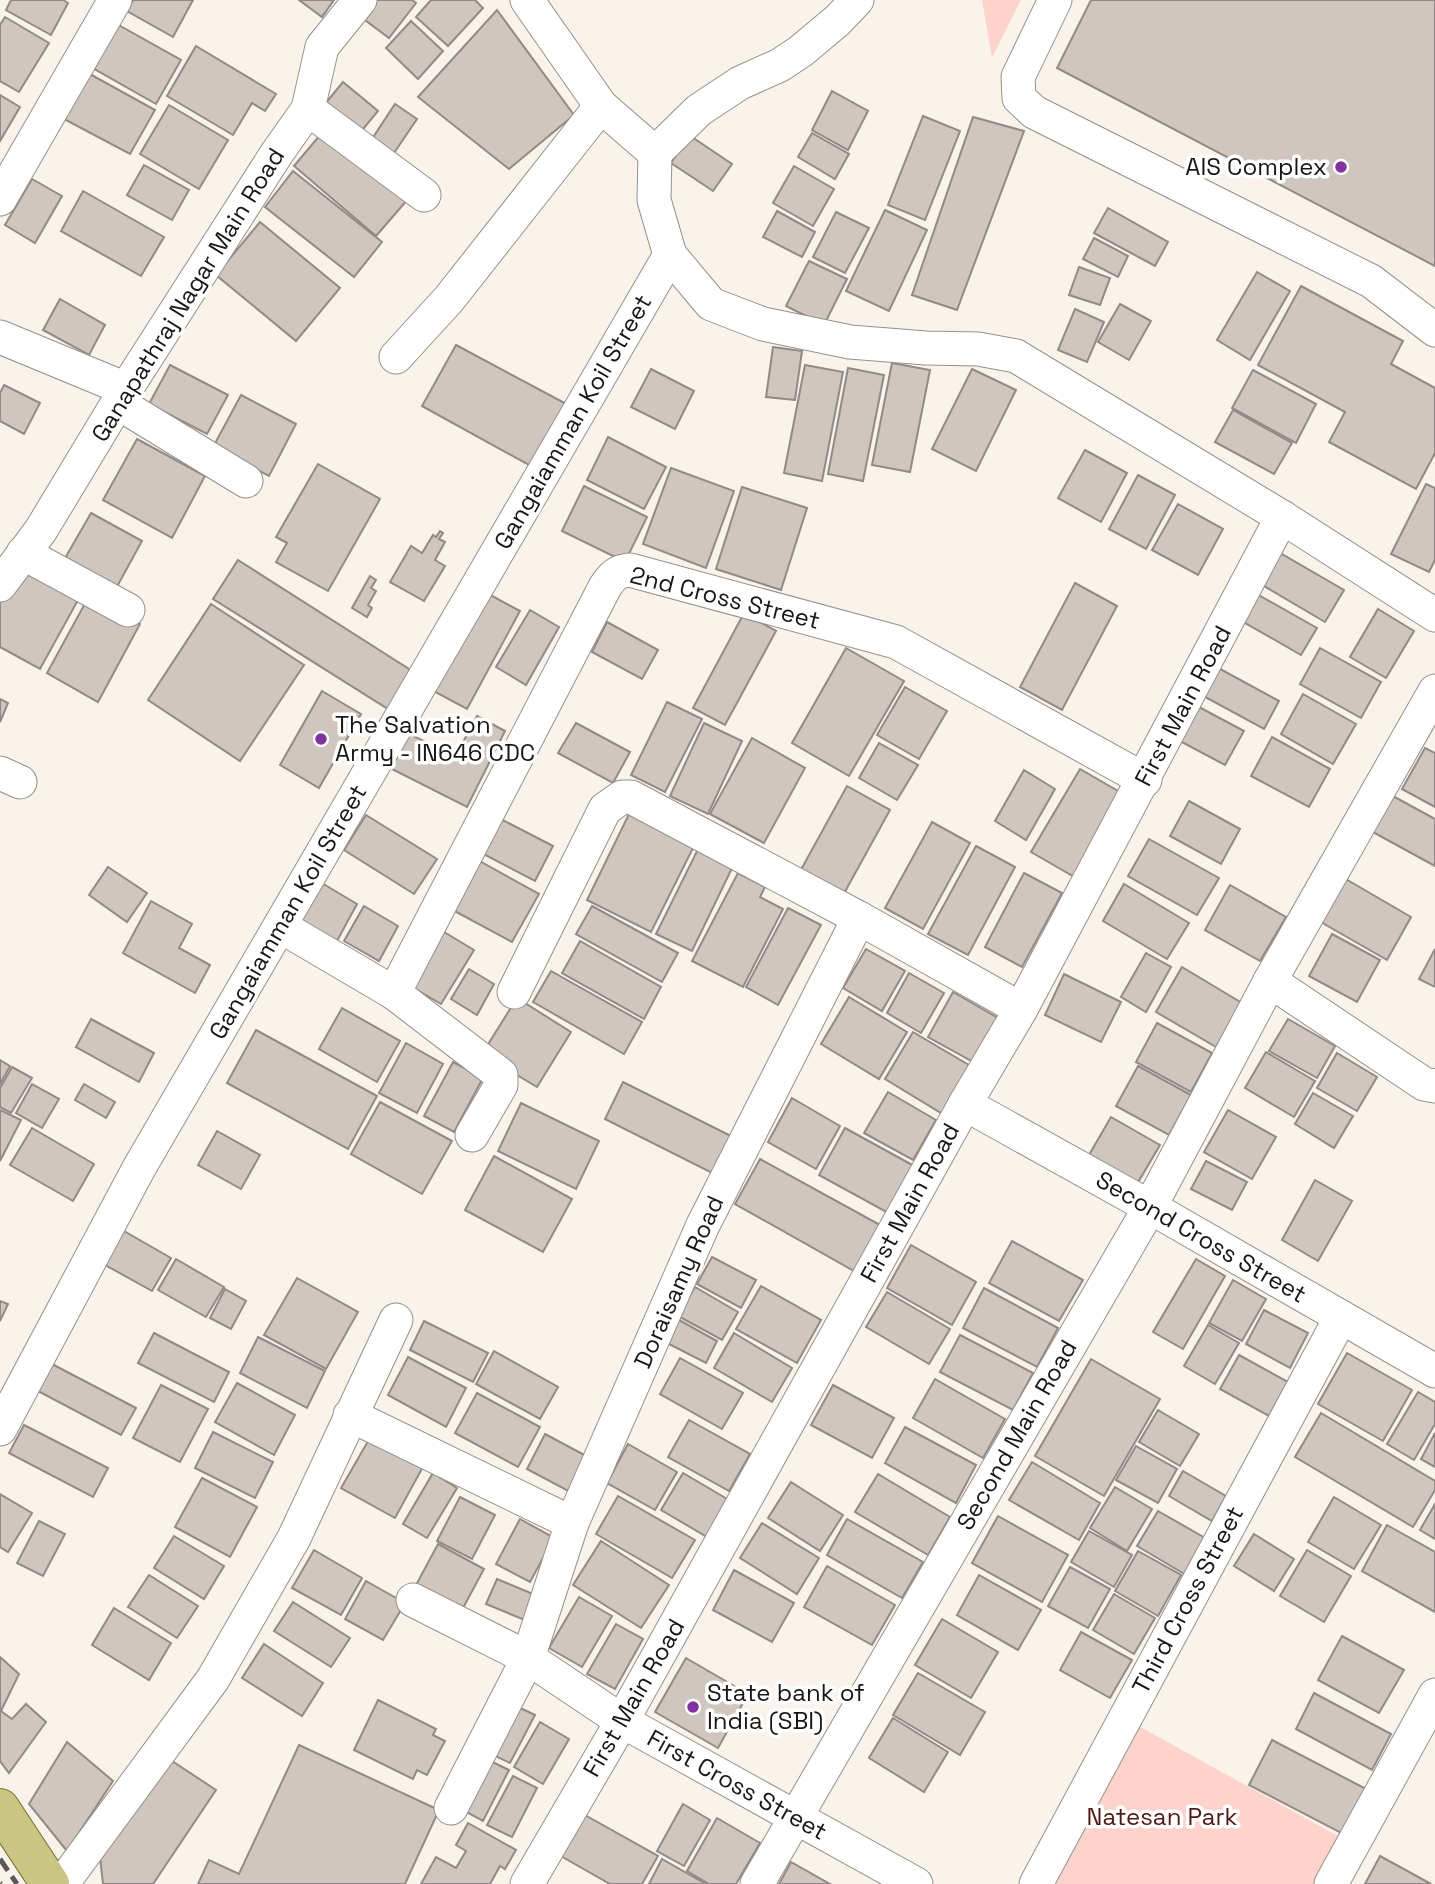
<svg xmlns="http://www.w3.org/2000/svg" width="1435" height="1884" viewBox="0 0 1435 1884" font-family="'Space Grotesk',sans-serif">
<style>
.green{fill:#fdd3cb}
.building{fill:#cfc6c0;stroke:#938a85;stroke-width:2}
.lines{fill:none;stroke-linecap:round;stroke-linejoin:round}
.minor-casing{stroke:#969189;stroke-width:35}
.major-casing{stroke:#776f27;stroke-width:40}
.minor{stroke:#fff;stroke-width:33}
.major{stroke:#cbc583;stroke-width:38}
.rail{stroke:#5c5954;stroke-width:5;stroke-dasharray:14 7;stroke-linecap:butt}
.poi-dot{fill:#8332a2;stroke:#fff;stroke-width:2.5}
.labels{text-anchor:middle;stroke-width:7;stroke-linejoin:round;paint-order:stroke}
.poi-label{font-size:24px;fill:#191714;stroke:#fff;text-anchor:start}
.street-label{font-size:24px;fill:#191714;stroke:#fff}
.park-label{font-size:24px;fill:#511811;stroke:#fff}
</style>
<rect width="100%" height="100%" fill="#f9f3eb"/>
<g class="green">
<path d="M982,0h39l-29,58z"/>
<path d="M1135,1724l210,116 -24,44h-275z"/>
</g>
<g class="building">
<path d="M11,0h52l5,3 -17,32 -45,-25z"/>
<path d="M133,0h60l-20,37 -46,-26z"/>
<path d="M299,0h35l-12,17z"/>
<path d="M368,0h44l4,3 -27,35 -32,-24z"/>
<path d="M431,0h44l8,8 -35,38 -32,-29z"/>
<path d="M1091,0h344v266l-378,-198z"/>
<path d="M497,10l77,105 -65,54 -91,-72z"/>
<path d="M5,17l44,26 -30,49 -19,-11v-56z"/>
<path d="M411,21l32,30 -25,28 -32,-31z"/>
<path d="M115,23l66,37 -25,44 -65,-37z"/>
<path d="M196,46l80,48 -11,17 -13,-8 -19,32 -66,-39z"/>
<path d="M88,73l67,37 -25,44 -66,-35z"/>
<path d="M343,82l35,29 -23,28 -35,-29z"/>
<path d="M832,91l36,20 -20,39 -36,-20z"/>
<path d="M0,95l20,12 -20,34z"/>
<path d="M395,104l22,15 -25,37 -22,-14z"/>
<path d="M169,105l59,35 -29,49 -59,-35z"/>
<path d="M923,116l37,15 -35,89 -37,-15z"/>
<path d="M973,117l51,14 -67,179 -45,-15z"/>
<path d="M326,128l82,71 -32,37 -82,-70z"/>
<path d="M812,133l37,21 -14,25 -37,-22z"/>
<path d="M689,135l43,29 -19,27 -42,-28z"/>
<path d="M144,165l45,25 -17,30 -45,-25z"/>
<path d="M794,166l40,23 -21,37 -40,-23z"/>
<path d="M293,171l89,71 -28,35 -89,-70z"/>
<path d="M32,179l30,17 -27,47 -30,-18z"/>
<path d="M83,191l81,46 -23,39 -80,-45z"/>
<path d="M1108,208l60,34 -13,24 -61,-33z"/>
<path d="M885,210l42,20 -38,81 -43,-20z"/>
<path d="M777,211l38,21 -13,25 -39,-20z"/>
<path d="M836,212l33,16 -24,45 -32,-16z"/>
<path d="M260,222l80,66 -44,53 -80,-66z"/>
<path d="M1094,238l34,18 -10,21 -35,-18z"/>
<path d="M809,261l38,18 -23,46 -38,-19z"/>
<path d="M1079,267l31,11 -10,27 -31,-10z"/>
<path d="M1257,272l33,19 -40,69 -33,-20z"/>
<path d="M1301,286l102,55 -12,23 44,24v65l-19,36 -87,-47 16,-30 -87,-47z"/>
<path d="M60,299l45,26 -16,30 -46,-25z"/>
<path d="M1120,304l31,17 -22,39 -31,-18z"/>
<path d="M1075,309l29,13 -17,40 -29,-12z"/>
<path d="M456,345l116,62 -34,63 -116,-64z"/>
<path d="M773,347l29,4 -7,49 -29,-3z"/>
<path d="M892,363l38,7 -20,102 -38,-7z"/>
<path d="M170,365l58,30 -21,39 -58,-30z"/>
<path d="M805,365l38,7 -21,109 -38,-8z"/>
<path d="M848,368l36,7 -21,106 -35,-7z"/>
<path d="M651,369l43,22 -19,38 -44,-22z"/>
<path d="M972,369l44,21 -40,81 -44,-22z"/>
<path d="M1253,370l63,34 -20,39 -64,-35z"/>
<path d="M4,385l36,18 -16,31 -24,-13v-28z"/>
<path d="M241,395l55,29 -27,52 -56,-29z"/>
<path d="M1233,410l59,33 -18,31 -59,-32z"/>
<path d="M608,437l58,30 -22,42 -57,-29z"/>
<path d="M137,439l68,37 -33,62 -69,-38z"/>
<path d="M1085,450l42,23 -26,49 -43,-24z"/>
<path d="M318,464l62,35 -52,92 -52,-29 11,-19 -11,-6z"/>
<path d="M671,468l63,23 -28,77 -63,-24z"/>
<path d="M1138,475l37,20 -29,54 -37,-20z"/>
<path d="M1426,484l9,4v72l-6,12 -38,-18z"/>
<path d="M584,486l63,31 -22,45 -63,-31z"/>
<path d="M742,487l65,21 -26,82 -65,-21z"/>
<path d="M1178,504l45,25 -25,46 -46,-25z"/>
<path d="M91,513l51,28 -29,53 -52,-29z"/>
<path d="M440,531l3,2 -4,6 6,3 -10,18 10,6 -21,35 -34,-19 21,-36 11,7 11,-18 3,2z"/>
<path d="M1270,547l74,43 -19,32 -73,-43z"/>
<path d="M23,558l60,33 -43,78 -40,-22v-47z"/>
<path d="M238,560l182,116 -24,38 -183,-115z"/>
<path d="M370,576l6,4 -5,8 5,3 -8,14 4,3 -5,9 -15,-9z"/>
<path d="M1075,583l42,23 -55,104 -42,-23z"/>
<path d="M481,590l39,21 -53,98 -39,-21z"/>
<path d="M1255,593l62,35 -16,27 -61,-35z"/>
<path d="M89,596l51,28 -42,78 -51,-29z"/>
<path d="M211,604l93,61 -64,96 -92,-61z"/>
<path d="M1378,609l36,22 -28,47 -36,-21z"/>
<path d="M530,610l29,17 -33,58 -30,-18z"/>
<path d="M744,613l32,18 -51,94 -32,-17z"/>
<path d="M607,622l51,28 -16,29 -50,-27z"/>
<path d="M846,648l58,33 -55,95 -57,-33z"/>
<path d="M1320,648l61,34 -20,36 -61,-34z"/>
<path d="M1211,664l68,37 -15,28 -68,-37z"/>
<path d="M905,687l42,24 -28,48 -42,-24z"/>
<path d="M322,691l39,23 -42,74 -39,-23z"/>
<path d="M1303,694l53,30 -23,40 -52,-30z"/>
<path d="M0,699l8,4 -8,19z"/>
<path d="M667,702l35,17 -37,73 -34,-17z"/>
<path d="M1197,706l47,25 -19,34 -47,-25z"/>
<path d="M477,716l28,15 -38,76 -81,-41 18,-35 51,26z"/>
<path d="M576,723l54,29 -17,31 -55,-30z"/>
<path d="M704,723l38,18 -34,73 -38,-18z"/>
<path d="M1272,737l58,32 -21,38 -58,-31z"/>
<path d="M752,738l53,30 -41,75 -54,-29z"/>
<path d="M879,743l39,22 -21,35 -38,-22z"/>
<path d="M1425,748l10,5v54l-33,-18z"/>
<path d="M1080,769l45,26 -49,83 -45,-26z"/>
<path d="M1024,770l31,19 -29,51 -31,-19z"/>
<path d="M847,786l43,24 -49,89 -43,-24z"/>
<path d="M1391,795l44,24v47l-64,-35z"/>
<path d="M1189,801l51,28 -19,35 -51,-28z"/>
<path d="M630,812l65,32 -44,88 -64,-32z"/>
<path d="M366,815l71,44 -23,35 -70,-44z"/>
<path d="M493,815l60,31 -18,35 -61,-32z"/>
<path d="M932,822l38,21 -47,86 -38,-21z"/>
<path d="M1149,839l70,39 -22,37 -69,-39z"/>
<path d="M976,846l39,21 -47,88 -40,-21z"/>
<path d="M699,847l35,17 -42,87 -36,-17z"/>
<path d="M476,859l63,35 -27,48 -63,-34z"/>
<path d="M108,867l39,26 -20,29 -38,-27z"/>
<path d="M738,873l27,14 -5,10 23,12 -40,78 -51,-26z"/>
<path d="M1024,873l38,20 -40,74 -37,-20z"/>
<path d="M1344,878l67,39 -24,43 -68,-39z"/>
<path d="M315,879l42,25 -20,37 -43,-24z"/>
<path d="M1124,884l65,39 -22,36 -64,-38z"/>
<path d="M1230,885l56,32 -26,44 -55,-31z"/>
<path d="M151,901l41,23 -13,24 31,17 -15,28 -72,-40z"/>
<path d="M364,906l34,20 -19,35 -35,-20z"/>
<path d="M592,906l86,47 -16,29 -86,-48z"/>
<path d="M788,908l33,17 -43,80 -32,-18z"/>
<path d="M444,932l30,18 -33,54 -29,-17z"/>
<path d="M1332,934l48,26 -23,42 -48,-26z"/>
<path d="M580,941l81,46 -17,32 -82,-46z"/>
<path d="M866,949l39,22 -23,40 -39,-23z"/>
<path d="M1435,949v38l-16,-8z"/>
<path d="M1146,953l25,14 -25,45 -25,-15z"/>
<path d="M1182,967l60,36 -26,44 -60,-35z"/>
<path d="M469,969l25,15 -17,31 -26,-16z"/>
<path d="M551,971l91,51 -18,32 -91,-52z"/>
<path d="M909,973l35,20 -23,40 -34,-20z"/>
<path d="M1064,974l57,28 -20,40 -56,-27z"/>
<path d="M953,992l47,27 -25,44 -47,-26z"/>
<path d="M849,997l58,35 -28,47 -58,-35z"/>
<path d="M517,998l54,34 -34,55 -55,-33z"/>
<path d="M342,1008l58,33 -23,41 -58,-33z"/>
<path d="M91,1019l63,34 -15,29 -63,-35z"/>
<path d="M1288,1019l47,27 -18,32 -48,-27z"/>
<path d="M1157,1023l55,30 -21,39 -55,-30z"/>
<path d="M256,1030l121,66 -29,53 -121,-66z"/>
<path d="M913,1032l61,36 -28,48 -61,-37z"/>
<path d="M406,1043l37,21 -26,49 -38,-20z"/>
<path d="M1266,1052l49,29 -21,36 -49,-29z"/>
<path d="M1337,1053l40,24 -20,34 -40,-23z"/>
<path d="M0,1060l10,6 -10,18z"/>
<path d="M453,1062l30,16 -29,54 -30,-16z"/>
<path d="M1138,1066l53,29 -22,40 -53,-29z"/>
<path d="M12,1067l20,11 -21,35 -11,-6v-19z"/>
<path d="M623,1082l110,55 -19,37 -109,-55z"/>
<path d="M32,1084l27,15 -17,29 -26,-15z"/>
<path d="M84,1084l31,18 -9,16 -31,-18z"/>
<path d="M888,1092l48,28 -23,40 -49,-27z"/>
<path d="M1313,1093l40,23 -19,32 -39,-24z"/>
<path d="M792,1098l48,28 -24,43 -48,-27z"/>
<path d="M380,1102l72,39 -30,53 -71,-40z"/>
<path d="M521,1103l78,38 -23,48 -78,-38z"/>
<path d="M0,1110l21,10 -21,41z"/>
<path d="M1228,1110l48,27 -24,42 -48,-27z"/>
<path d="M1111,1117l49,28 -23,39 -48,-29z"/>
<path d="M32,1128l62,36 -21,37 -63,-36z"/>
<path d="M845,1128l71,39 -26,47 -71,-39z"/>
<path d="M217,1131l43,24 -19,34 -43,-24z"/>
<path d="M494,1156l78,43 -29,53 -78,-42z"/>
<path d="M760,1159l120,66 -26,46 -119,-67z"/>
<path d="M1206,1161l41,21 -15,28 -41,-21z"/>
<path d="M1315,1180l37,21 -34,60 -36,-21z"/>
<path d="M117,1227l54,31 -19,33 -54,-30z"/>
<path d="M1012,1241l71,39 -24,41 -70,-38z"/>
<path d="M911,1245l65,37 -24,43 -65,-37z"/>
<path d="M712,1257l44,23 -15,28 -44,-24z"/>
<path d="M176,1259l48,28 -18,30 -48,-27z"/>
<path d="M1196,1259l29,17 -42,73 -30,-17z"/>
<path d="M297,1278l61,34 -32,57 -62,-34z"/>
<path d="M1233,1280l33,19 -24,42 -33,-18z"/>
<path d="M761,1286l60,34 -24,43 -61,-34z"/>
<path d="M695,1287l43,25 -16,28 -44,-24z"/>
<path d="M984,1288l74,40 -21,39 -74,-39z"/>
<path d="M225,1289l21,12 -15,28 -21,-11z"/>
<path d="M887,1292l63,37 -21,35 -63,-37z"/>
<path d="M0,1301l8,3 -8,17z"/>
<path d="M1264,1310l44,23 -18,35 -44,-24z"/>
<path d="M679,1320l38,21 -11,22 -39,-20z"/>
<path d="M424,1321l64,32 -15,29 -63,-32z"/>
<path d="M1208,1325l31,18 -24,41 -31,-18z"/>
<path d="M154,1333l75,39 -15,30 -76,-39z"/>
<path d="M734,1333l58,35 -20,34 -58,-34z"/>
<path d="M960,1335l73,38 -20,37 -73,-38z"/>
<path d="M258,1337l67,34 -18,37 -67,-35z"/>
<path d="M494,1351l64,36 -18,32 -64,-35z"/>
<path d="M1347,1353l65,37 -29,51 -65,-37z"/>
<path d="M1239,1355l49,27 -19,34 -49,-27z"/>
<path d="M408,1357l58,31 -20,39 -58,-32z"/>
<path d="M680,1358l63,35 -21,36 -62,-35z"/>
<path d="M1091,1359l69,40 -56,97 -69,-40z"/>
<path d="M52,1364l84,44 -15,27 -83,-44z"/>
<path d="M935,1379l70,40 -22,39 -70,-40z"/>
<path d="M237,1383l58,32 -21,40 -59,-33z"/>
<path d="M161,1385l47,24 -28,53 -47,-24z"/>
<path d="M833,1385l61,33 -22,40 -61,-33z"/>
<path d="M1418,1392l17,10v22l-21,36 -27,-16z"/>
<path d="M477,1393l63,34 -22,40 -63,-34z"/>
<path d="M1158,1410l41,24 -19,32 -41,-24z"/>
<path d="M1321,1413l114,68v9l-22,37 -118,-70z"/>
<path d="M689,1420l61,34 -21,37 -61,-34z"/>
<path d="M24,1425l84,43 -15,29 -84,-44z"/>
<path d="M905,1427l71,38 -20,38 -71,-40z"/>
<path d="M213,1432l60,30 -18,36 -60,-30z"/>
<path d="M1435,1433v34l-14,-8z"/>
<path d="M545,1434l45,24 -18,35 -45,-24z"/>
<path d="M371,1436l53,29 -29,53 -54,-30z"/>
<path d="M628,1444l49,28 -22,38 -48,-27z"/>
<path d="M1136,1446l41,23 -19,34 -42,-23z"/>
<path d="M1032,1462l68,41 -21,37 -70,-40z"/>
<path d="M1183,1471l43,25 -14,25 -43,-25z"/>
<path d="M433,1473l24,15 -30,50 -24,-14z"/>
<path d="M683,1473l46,27 -22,37 -46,-27z"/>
<path d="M878,1474l72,43 -22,38 -73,-43z"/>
<path d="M202,1478l55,29 -27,50 -55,-30z"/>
<path d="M791,1482l52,33 -23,36 -52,-33z"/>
<path d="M1115,1487l37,22 -25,42 -37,-23z"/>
<path d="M0,1494l32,19 -24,39 -8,-5z"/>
<path d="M618,1496l77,44 -23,38 -76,-44z"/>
<path d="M460,1497l35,18 -23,44 -35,-18z"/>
<path d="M1334,1497l47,28 -27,44 -46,-27z"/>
<path d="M1435,1504v35l-15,-9z"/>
<path d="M1158,1511l49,28 -21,36 -49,-29z"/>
<path d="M998,1516l70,39 -26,47 -70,-39z"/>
<path d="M520,1519l34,19 -24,44 -34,-18z"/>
<path d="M847,1519l76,43 -21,36 -75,-43z"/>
<path d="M39,1521l26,13 -22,42 -26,-13z"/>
<path d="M762,1523l57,35 -22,36 -57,-36z"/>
<path d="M1387,1525l48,27v60l-73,-41z"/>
<path d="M1089,1531l43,24 -18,32 -43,-25z"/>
<path d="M1254,1534l40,25 -20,32 -40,-25z"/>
<path d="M174,1536l50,30 -20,33 -50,-31z"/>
<path d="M601,1541l68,44 -28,43 -68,-43z"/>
<path d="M438,1544l46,25 -22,41 -46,-25z"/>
<path d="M314,1550l48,28 -21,37 -49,-27z"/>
<path d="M1307,1550l44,26 -27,46 -44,-26z"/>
<path d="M1138,1551l43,24 -23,41 -43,-25z"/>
<path d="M827,1566l68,39 -23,40 -68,-38z"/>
<path d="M1070,1567l40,22 -22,39 -40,-22z"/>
<path d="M734,1570l60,33 -22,39 -59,-32z"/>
<path d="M149,1575l49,31 -21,32 -49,-31z"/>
<path d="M979,1575l62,35 -23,40 -61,-35z"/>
<path d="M497,1579l41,17 -11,25 -41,-17z"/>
<path d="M366,1581l39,22 -22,37 -38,-21z"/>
<path d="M1114,1594l41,24 -21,36 -41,-24z"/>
<path d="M579,1597l33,19 -30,51 -33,-19z"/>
<path d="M293,1602l57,36 -19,29 -57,-36z"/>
<path d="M114,1608l57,35 -22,37 -57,-35z"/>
<path d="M942,1619l56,33 -27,46 -56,-33z"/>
<path d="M616,1624l27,15 -28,50 -28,-15z"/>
<path d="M1081,1632l51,28 -22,38 -50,-28z"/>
<path d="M1342,1636l62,34 -25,43 -61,-33z"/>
<path d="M264,1644l59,39 -21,33 -60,-38z"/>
<path d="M0,1657l19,17 -18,37 11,8 14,-15 20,18 -37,51 -9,-12z"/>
<path d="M686,1658l62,36 -30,54 -63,-36z"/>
<path d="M918,1673l67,39 -25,43 -67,-40z"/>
<path d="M1314,1693l77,41 -19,36 -76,-41z"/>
<path d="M378,1700l58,29 -3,6 12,6 -18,34 -10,-5 -4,9 -59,-29z"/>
<path d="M514,1705l21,10 -25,48 -21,-10z"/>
<path d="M893,1718l55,34 -24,40 -55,-34z"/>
<path d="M540,1722l29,17 -26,45 -29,-17z"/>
<path d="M1272,1740l96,50 -23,45 -96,-50z"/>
<path d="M67,1742l46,39 -46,70 -38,-47z"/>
<path d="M299,1745l140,65 -34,74h-207l11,-24 30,14z"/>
<path d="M166,1757l50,33 -63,94h-50l-3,-27z"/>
<path d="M486,1759l23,11 -26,51 -22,-12z"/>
<path d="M513,1776l24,12 -25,49 -25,-12z"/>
<path d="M683,1804l27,16 -26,46 -27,-15z"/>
<path d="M583,1814l75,42 -16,28h-32l-51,-29z"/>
<path d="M717,1818l43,25 -24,41h-27l-22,-13z"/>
<path d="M468,1823l48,27 -11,19 -5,-3 -10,18h-69l15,-27 20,11 10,-17 -10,-6z"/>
<path d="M1380,1856l51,28h-66z"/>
<path d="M662,1859l44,25h-57z"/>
<path d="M791,1862l39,22h-51z"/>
</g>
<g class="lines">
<defs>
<g id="minor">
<path d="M527,0l74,106 54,47 -1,47 16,55 41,49 52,20 87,18 76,6 52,1 38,7 266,161 153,98"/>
<path d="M1055,0l-37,77 1,21 15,14 337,169 64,49"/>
<path d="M308,109l116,86"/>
<path d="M655,153l44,-43 41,-27 40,-18 21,-14 37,-31 19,-20"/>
<path d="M0,199l115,-199"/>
<path d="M0,337l126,52"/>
<path d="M396,357l53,-58 152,-193"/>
<path d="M118,403l128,78"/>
<path d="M23,553l105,57"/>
<path d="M0,585l41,-55 85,-141 151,-236 31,-44 14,-62 38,-47"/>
<path d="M0,773l20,9"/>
<path d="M280,926l114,67 107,82v10l-29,50"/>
<path d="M1270,981l154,103 11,2"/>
<path d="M514,992l91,-183 17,-12h9l228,121 162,91"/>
<path d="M394,993l211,-406c7,-11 12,-16 25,-17l266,72 249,138"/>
<path d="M965,1104l185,103 285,164"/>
<path d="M350,1415l222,108"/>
<path d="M0,1429l139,-261 531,-913"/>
<path d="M413,1600l115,58 94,63 294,163"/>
<path d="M451,1808l77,-150 44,-135 131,-298 156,-307"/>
<path d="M62,1884l151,-205 81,-141 102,-218"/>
<path d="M527,1884l95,-163 343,-617 56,-95 261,-492"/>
<path d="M757,1884l393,-677 120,-226 165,-290"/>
<path d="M1036,1884l305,-567"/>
<path d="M1331,1884l104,-189"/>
</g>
<path id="major" d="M0,1808l50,76"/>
</defs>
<use href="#minor" class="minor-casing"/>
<use href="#major" class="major-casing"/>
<use href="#minor" class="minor"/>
<use href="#major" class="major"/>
<g class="rail">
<path d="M0,1859l17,25"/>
<path d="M0,1883l1,1"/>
</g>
</g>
<g class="poi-dot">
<circle cx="1341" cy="167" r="7"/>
<circle cx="321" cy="739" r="7"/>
<circle cx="693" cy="1707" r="7"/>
</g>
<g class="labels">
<g class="poi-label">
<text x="1327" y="175" text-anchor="end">AIS Complex</text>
<text x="335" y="733">The Salvation<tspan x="335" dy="28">Army - IN646 CDC</tspan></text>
<text x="707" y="1701">State bank of<tspan x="707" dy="28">India (SBI)</tspan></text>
</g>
<g class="street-label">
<text transform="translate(188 295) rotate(-58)" y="8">Ganapathraj Nagar Main Road</text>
<text transform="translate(573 422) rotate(-60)" y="8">Gangaiamman Koil Street</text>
<text transform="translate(725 598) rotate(14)" y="8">2nd Cross Street</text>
<text transform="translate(1183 706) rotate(-62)" y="8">First Main Road</text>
<text transform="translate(288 912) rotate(-60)" y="8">Gangaiamman Koil Street</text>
<text transform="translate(910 1203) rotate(-61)" y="8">First Main Road</text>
<text transform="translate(1201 1237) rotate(30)" y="8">Second Cross Street</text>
<text transform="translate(679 1282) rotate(-66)" y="8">Doraisamy Road</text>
<text transform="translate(1017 1435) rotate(-60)" y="8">Second Main Road</text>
<text transform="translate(1188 1600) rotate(-62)" y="8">Third Cross Street</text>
<text transform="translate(634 1698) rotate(-60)" y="8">First Main Road</text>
<text transform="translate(737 1785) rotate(29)" y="8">First Cross Street</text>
</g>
<g class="park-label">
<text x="1162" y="1825">Natesan Park</text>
</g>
</g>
</svg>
